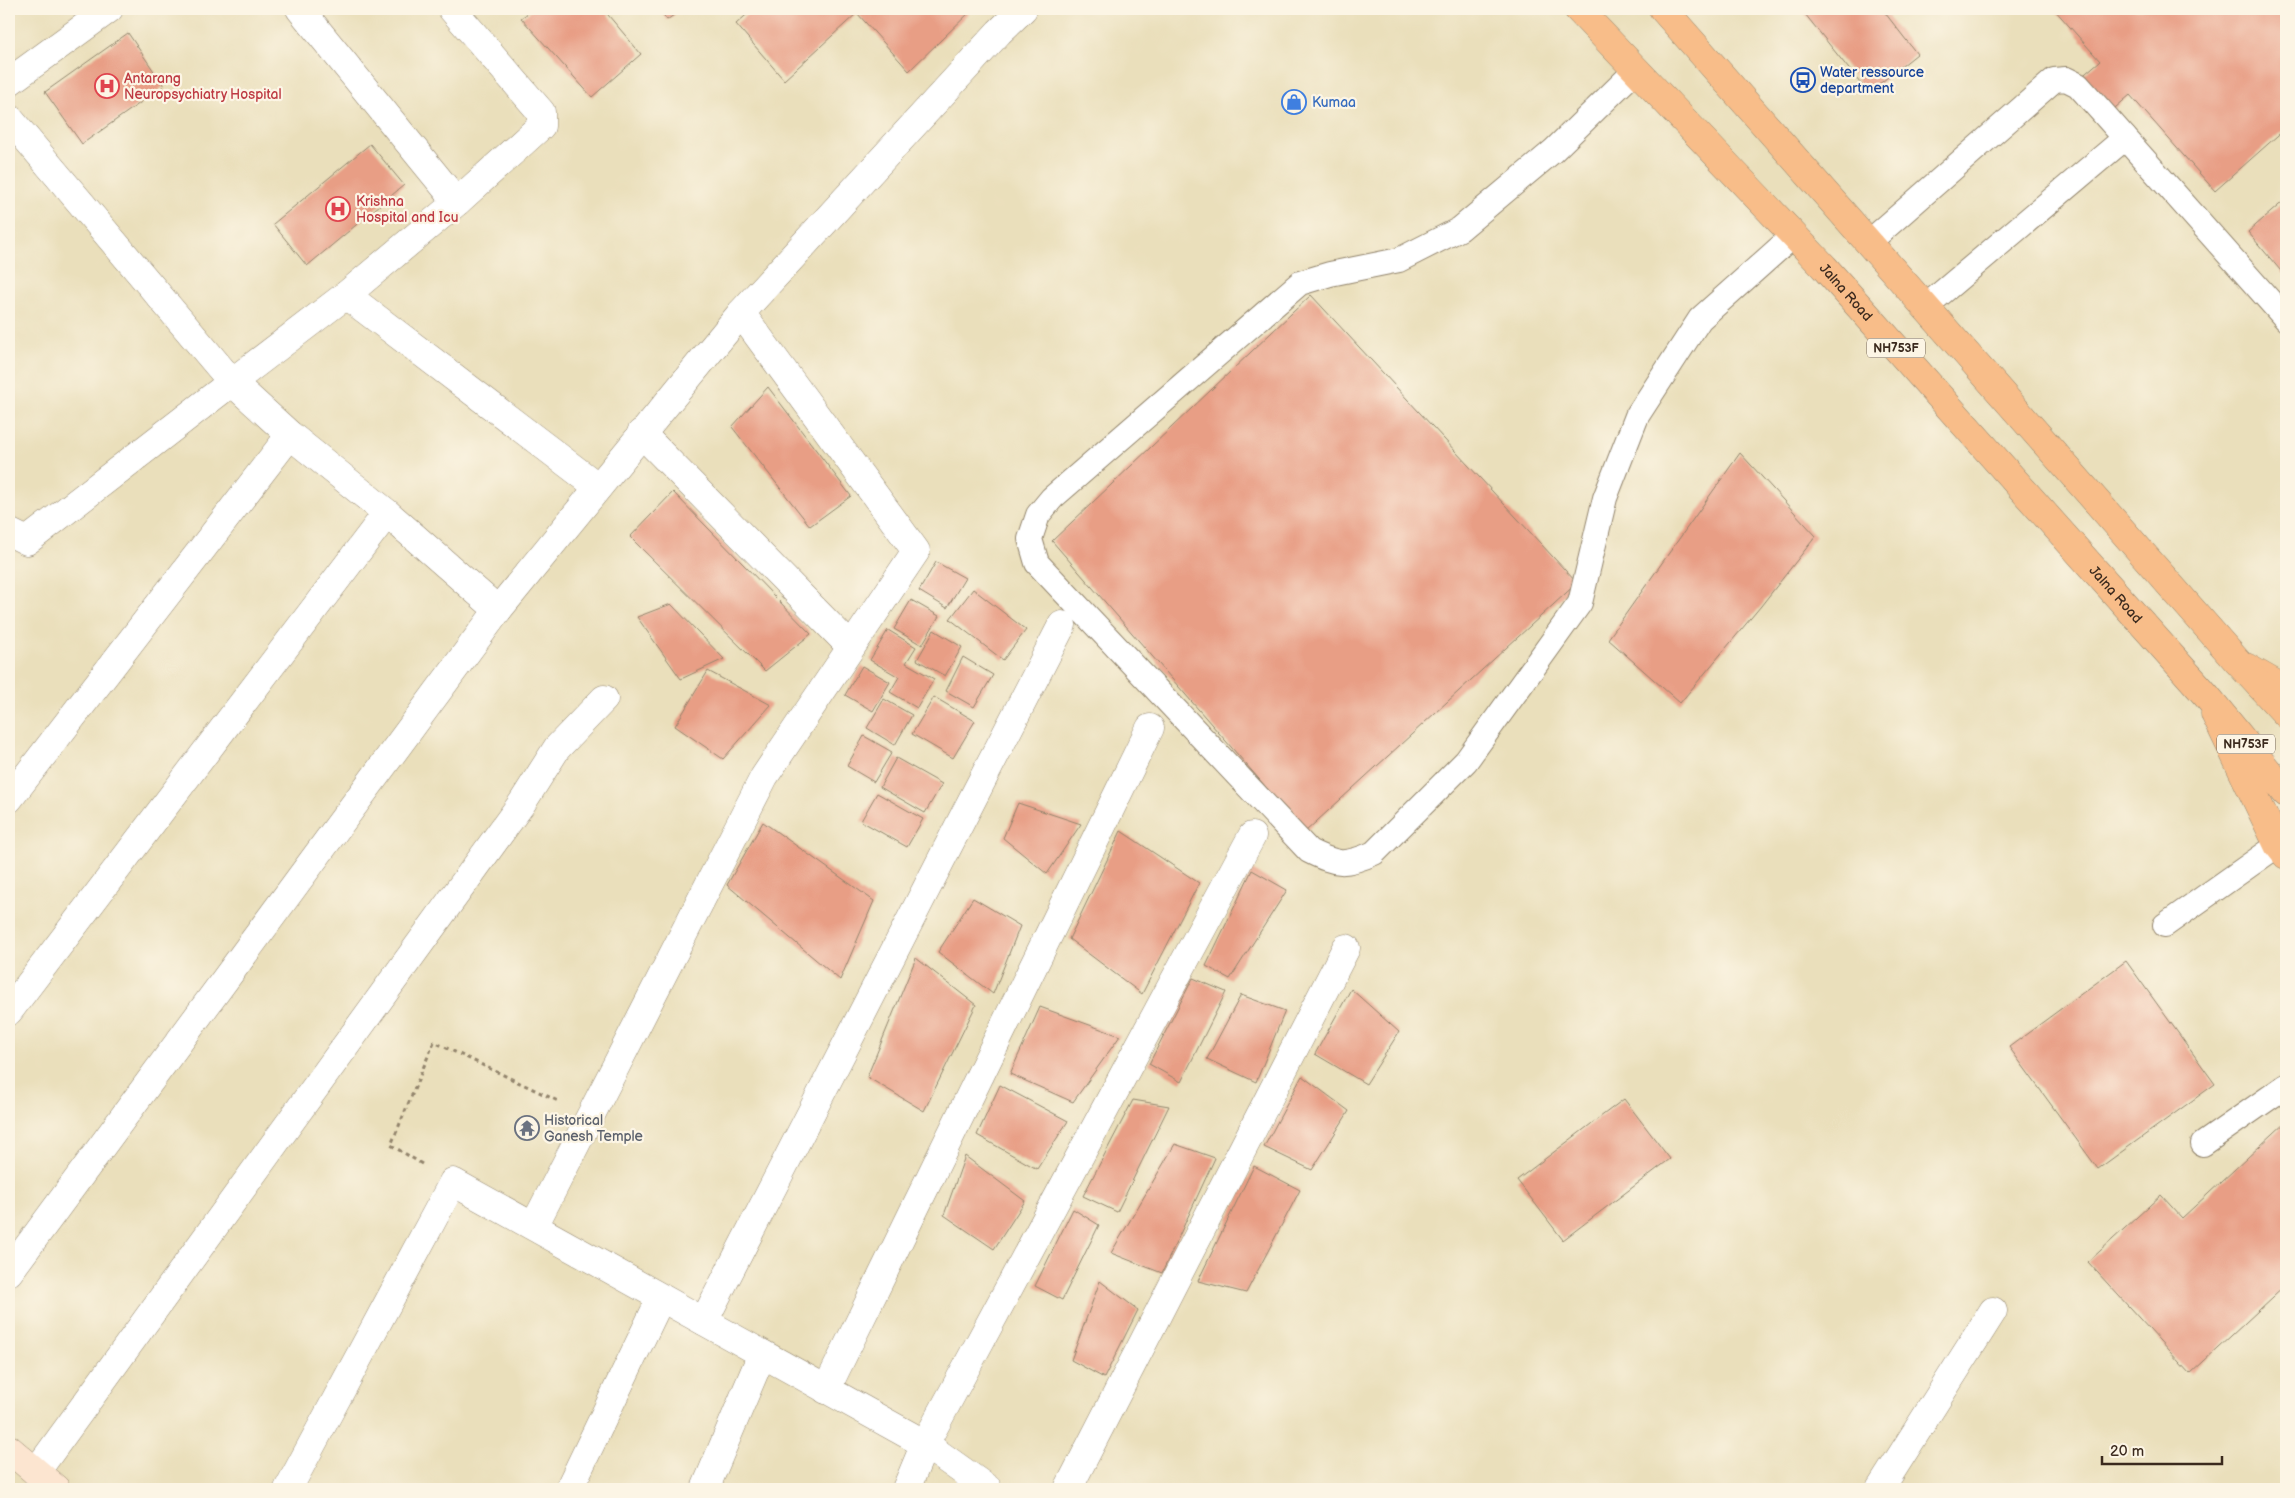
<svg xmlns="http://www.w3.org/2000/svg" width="2295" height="1498" viewBox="0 0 2295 1498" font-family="'Balsamiq Sans',sans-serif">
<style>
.building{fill:#e89e85}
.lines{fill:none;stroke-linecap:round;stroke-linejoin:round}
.lane-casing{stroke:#92846c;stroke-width:26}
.street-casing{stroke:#92846c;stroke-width:29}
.secondary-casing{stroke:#92846c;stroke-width:29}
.primary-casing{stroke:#92846c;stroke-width:29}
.highway-casing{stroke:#92846c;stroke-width:29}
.path{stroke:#92846c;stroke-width:3;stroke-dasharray:4 4;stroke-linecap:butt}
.lane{stroke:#fff;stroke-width:24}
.street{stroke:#fff;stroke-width:28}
.secondary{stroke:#fce5d0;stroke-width:28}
.primary{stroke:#f8bd89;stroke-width:28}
.highway{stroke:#f8bd89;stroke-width:28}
.labels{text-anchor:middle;stroke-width:4.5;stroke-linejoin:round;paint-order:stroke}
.shield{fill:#fcf5e5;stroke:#75675a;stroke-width:1}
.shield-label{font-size:12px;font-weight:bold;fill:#3b2a1e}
.transit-label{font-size:14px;fill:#164399;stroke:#fcf5e5;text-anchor:start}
.health-label{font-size:14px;fill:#be3a42;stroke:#fcf5e5;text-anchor:start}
.shop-label{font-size:14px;fill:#366cbe;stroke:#fcf5e5;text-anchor:start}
.street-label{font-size:14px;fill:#3b2a1e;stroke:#fcf5e5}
.worship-label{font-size:14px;fill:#5b616d;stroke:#fcf5e5;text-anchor:start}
</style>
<rect width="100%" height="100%" fill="#fcf5e5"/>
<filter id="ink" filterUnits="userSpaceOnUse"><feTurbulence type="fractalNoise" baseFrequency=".02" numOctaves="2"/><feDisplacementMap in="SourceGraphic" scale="10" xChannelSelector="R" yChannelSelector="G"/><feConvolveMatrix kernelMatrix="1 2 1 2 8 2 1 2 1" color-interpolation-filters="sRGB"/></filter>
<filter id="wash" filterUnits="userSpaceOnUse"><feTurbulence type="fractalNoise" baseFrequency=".0096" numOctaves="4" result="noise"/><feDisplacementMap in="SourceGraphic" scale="20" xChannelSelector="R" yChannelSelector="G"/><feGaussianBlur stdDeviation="1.12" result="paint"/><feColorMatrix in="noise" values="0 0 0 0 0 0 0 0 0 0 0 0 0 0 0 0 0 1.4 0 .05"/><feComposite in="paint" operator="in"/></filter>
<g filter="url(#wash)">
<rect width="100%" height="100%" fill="#eadfbb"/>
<g id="blocks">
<g class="building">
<path d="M534,9h69l38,45 -49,43 -71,-79z"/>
<path d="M659,9h23l-15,11z"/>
<path d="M753,9h220l-64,62 -52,-58 -73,67 -48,-56z"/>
<path d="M1801,9h81l35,45 -49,39z"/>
<path d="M2054,9h232v119l-71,63 -85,-96 -22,19 -29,-35 21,-18z"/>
<path d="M128,33l36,53 -82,58 -37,-52z"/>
<path d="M370,144l34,41 -97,81 -34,-42z"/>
<path d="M2286,199v78l-38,-45z"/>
<path d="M1311,295l266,288 -272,249 -253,-291z"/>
<path d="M768,387l83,109 -41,30 -78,-99z"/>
<path d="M1740,453l76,83 -55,70 -81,97 -72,-64z"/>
<path d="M673,492l138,142 -46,37 -135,-134z"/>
<path d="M936,562l29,16 -18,30 -28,-17z"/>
<path d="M973,589l53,41 -23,30 -53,-41z"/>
<path d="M911,600l28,16 -17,29 -28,-16z"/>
<path d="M671,604l53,55 -43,20 -44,-62z"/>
<path d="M888,630l28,17 -10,16 28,16 -17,29 -27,-16 9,-15 -29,-17z"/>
<path d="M934,630l28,17 -17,29 -28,-16z"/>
<path d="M963,657l30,18 -19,32 -28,-16z"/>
<path d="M862,666l28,16 -17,29 -28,-16z"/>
<path d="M708,671l63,34 -48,54 -48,-33z"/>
<path d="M934,697l41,24 -22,37 -41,-24z"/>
<path d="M884,699l28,16 -17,30 -28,-17z"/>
<path d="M864,736l28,16 -18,30 -27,-16z"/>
<path d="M896,758l46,26 -17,29 -45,-26z"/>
<path d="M877,793l46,26 -16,28 -46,-26z"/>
<path d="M1018,803l63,21 -34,50 -44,-36z"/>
<path d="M763,822l111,79 -34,79 -113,-95z"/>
<path d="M1121,831l78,52 -57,111 -73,-55z"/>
<path d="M1252,870l35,20 -57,89 -24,-13z"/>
<path d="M973,898l47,28 -27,68 -55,-42z"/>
<path d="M916,958l60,47 -52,106 -57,-34z"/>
<path d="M2126,961l89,123 -117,85 -89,-122z"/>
<path d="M1193,978l33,14 -45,90 -32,-18z"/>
<path d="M1351,989l48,43 -33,52 -51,-30z"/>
<path d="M1241,995l44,16 -29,71 -49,-23z"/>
<path d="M1040,1007l80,29 -47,66 -63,-28z"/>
<path d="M1302,1076l47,35 -37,59 -48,-23z"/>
<path d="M1000,1085l68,36 -31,48 -60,-34z"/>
<path d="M1624,1099l46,60 -107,81 -46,-60z"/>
<path d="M1133,1100l36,6 -52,106 -34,-16z"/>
<path d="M2286,1122v163l-96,89 -102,-112 73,-67 21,23z"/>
<path d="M1175,1144l40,14 -53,115 -51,-20z"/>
<path d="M965,1156l60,45 -31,48 -50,-34z"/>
<path d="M1254,1166l46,24 -54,103 -48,-12z"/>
<path d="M1073,1209l26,16 -37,75 -27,-14z"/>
<path d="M1100,1281l38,29 -34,68 -33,-18z"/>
</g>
</g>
</g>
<g filter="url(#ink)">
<use href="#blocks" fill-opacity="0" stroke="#92846c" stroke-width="1"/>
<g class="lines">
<defs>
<g id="lane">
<path d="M1636,70l-83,81 -93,78 -61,31 -69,14 -30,9 -248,215 -14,17 -8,24 7,24 272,288c28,14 36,15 65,2l92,-92 114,-158 25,-105 32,-82 63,-97 93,-83"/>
<path d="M1868,243l186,-163 12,-1 12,6 208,234"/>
<path d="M1925,307l200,-169"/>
<path d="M2165,925l113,-80"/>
<path d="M2203,1144l83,-58"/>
</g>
<g id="street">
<path d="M300,9l157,193"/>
<path d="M9,82l100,-73"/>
<path d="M9,118l223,264 114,-87 111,-93 84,-76v-14l-89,-103"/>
<path d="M346,295l252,192"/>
<path d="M641,433l210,214"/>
<path d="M9,532l18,9 205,-159 58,53 97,78 111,97"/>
<path d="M9,799l281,-364"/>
<path d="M9,1011l378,-498"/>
<path d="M534,1226l230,-449 152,-226 -175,-238"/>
<path d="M9,1272l489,-662 243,-297 258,-281 24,-23"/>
<path d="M704,1321l358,-696"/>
<path d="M826,1390l324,-662"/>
<path d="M36,1472l486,-669 35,-55 47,-49"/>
<path d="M288,1489l165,-307 472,262 63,45"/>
<path d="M569,1489l92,-191"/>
<path d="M705,1489l57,-135"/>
<path d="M906,1489l19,-45 327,-608"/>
<path d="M1068,1489l278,-541"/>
<path d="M1880,1489l113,-178"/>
</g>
<path id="secondary" d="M9,1449l47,40"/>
<g id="primary">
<path d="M2246,667l40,23"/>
<path d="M2215,714l63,131 8,10"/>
</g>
<g id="highway">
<path id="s1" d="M1578,9l246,258 382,428 80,98"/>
<path d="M1663,9l574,652 49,53"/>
</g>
</defs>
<use href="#lane" class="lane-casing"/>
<use href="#street" class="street-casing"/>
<use href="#secondary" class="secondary-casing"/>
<use href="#primary" class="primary-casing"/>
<use href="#highway" class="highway-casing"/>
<path class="path" d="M422,1164l-31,-19 43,-103 126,60"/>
<use href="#lane" class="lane"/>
<use href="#street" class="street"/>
<use href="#secondary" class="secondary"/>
<use href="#primary" class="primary"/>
<use href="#highway" class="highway"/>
</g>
</g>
<defs>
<symbol id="bus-ring" viewBox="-11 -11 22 22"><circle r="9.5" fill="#fcf5e5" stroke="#1a4fb4" stroke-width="1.5"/><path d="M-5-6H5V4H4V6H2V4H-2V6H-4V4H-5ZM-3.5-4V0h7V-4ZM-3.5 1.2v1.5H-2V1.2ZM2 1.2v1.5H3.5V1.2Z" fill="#1a4fb4"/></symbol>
<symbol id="hospital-ring" viewBox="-11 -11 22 22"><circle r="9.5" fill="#fcf5e5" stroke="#e0444e" stroke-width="1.5"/><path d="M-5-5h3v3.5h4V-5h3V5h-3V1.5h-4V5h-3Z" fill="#e0444e"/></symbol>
<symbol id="shop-ring" viewBox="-11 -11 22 22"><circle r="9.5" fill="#fcf5e5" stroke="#3f7fe0" stroke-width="1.5"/><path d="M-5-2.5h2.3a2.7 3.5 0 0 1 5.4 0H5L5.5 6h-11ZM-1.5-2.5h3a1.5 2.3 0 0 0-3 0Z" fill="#3f7fe0"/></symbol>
<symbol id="temple-ring" viewBox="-11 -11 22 22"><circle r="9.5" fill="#fcf5e5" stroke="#6b7280" stroke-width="1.5"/><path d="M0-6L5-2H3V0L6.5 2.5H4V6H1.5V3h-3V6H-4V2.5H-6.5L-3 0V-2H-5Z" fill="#6b7280"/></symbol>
</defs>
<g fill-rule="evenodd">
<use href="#bus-ring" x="1789" y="66" width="28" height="28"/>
<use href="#hospital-ring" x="93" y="72" width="28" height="28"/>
<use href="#shop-ring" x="1280" y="88" width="28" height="28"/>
<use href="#hospital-ring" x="324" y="195" width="28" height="28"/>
<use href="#temple-ring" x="513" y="1114" width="28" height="28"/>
</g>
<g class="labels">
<g class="shield">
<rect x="1867" y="338.5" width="58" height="19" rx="4"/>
<rect x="2217" y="734.5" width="58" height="19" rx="4"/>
</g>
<g class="shield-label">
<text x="1896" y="352">NH753F</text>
<text x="2246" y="748">NH753F</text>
</g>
<g class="transit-label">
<text x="1820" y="77">Water ressource<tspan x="1820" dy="16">department</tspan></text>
</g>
<g class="health-label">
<text x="124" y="83">Antarang<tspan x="124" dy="16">Neuropsychiatry Hospital</tspan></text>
<text x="356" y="206">Krishna<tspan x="356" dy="16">Hospital and Icu</tspan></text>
</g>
<g class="shop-label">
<text x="1312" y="107">Kumaa</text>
</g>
<g class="street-label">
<text dy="5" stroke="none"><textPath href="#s1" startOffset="390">Jalna Road</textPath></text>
<text dy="5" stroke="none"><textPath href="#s1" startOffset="795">Jalna Road</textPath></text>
</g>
<g class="worship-label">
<text x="544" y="1125">Historical<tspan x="544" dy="16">Ganesh Temple</tspan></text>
</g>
</g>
<rect width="2295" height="1498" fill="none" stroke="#fcf5e5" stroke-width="30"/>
<path d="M2102 1456v8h120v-8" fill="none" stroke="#3b2a1e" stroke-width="2.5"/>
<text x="2110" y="1456" font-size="15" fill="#3b2a1e" stroke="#fcf5e5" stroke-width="4" paint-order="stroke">20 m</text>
</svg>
